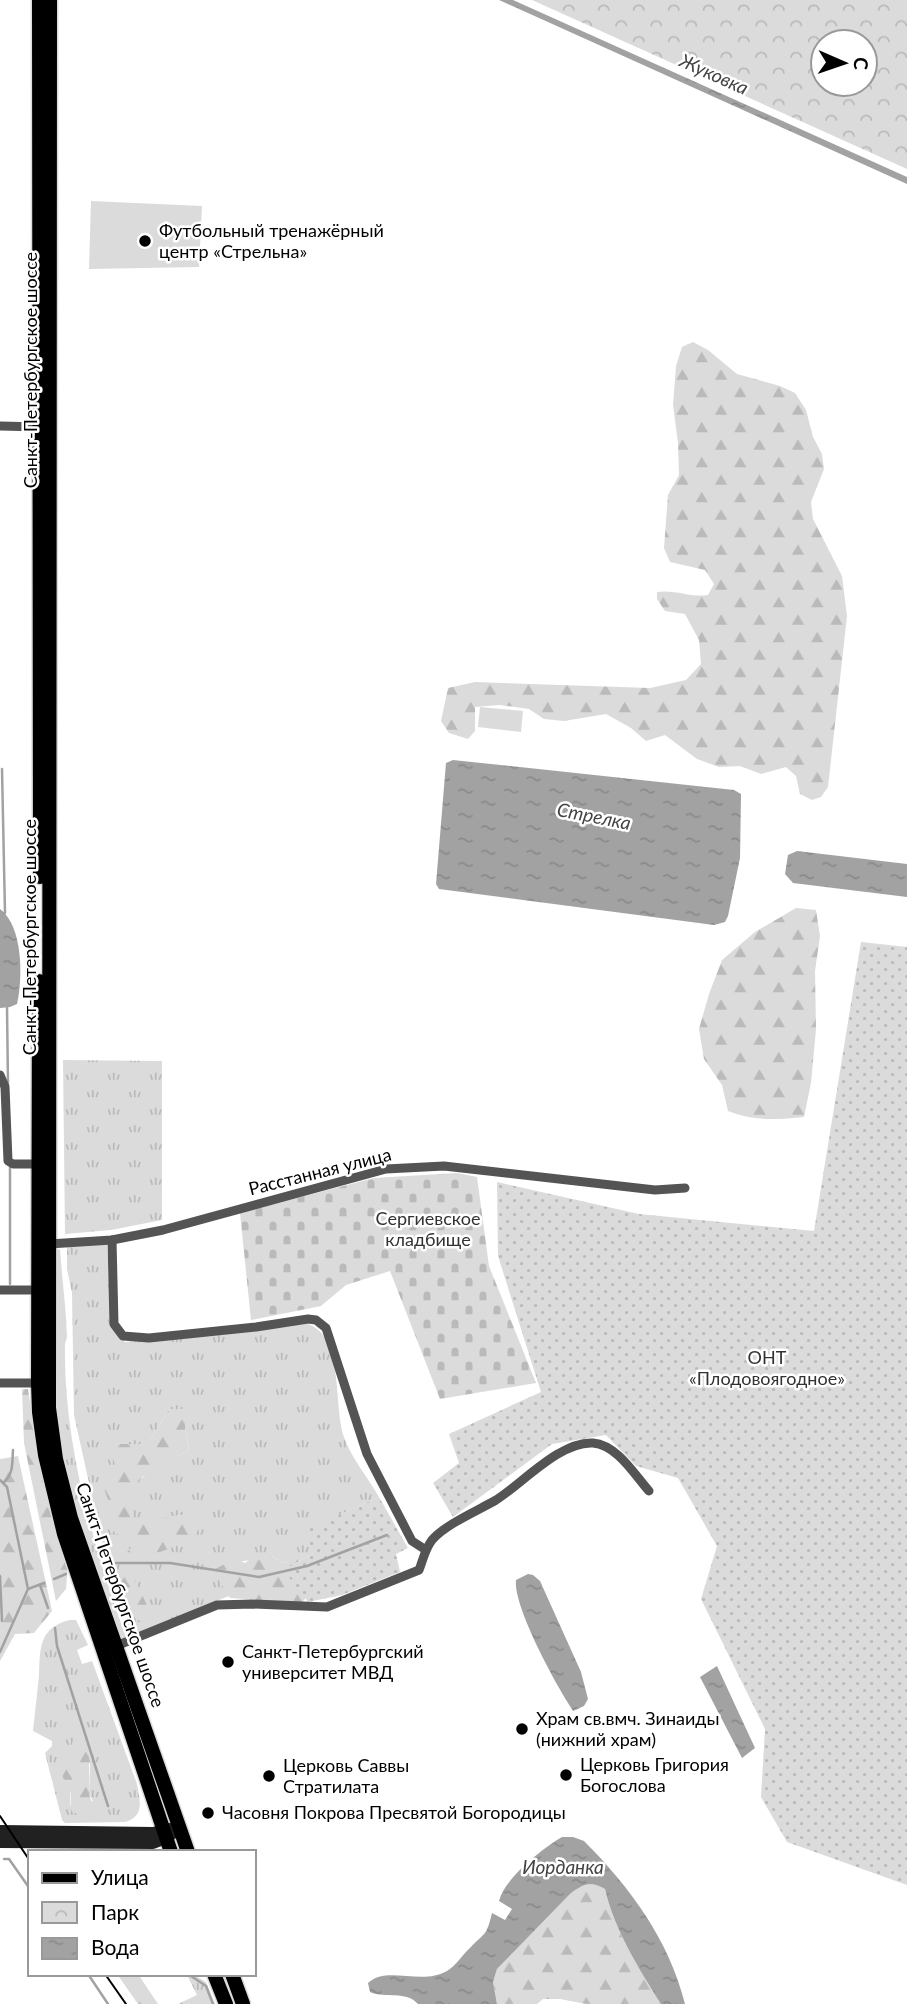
<svg xmlns="http://www.w3.org/2000/svg" width="907" height="2004" viewBox="0 0 907 2004" font-family="Lato,sans-serif">
<style>
.grass{fill:url(#grass-tufts);fill-rule:evenodd}
.forest{fill:url(#forest-firs)}
.cemetery{fill:url(#cemetery-stones)}
.park{fill:url(#park-crowns);fill-rule:evenodd}
.garden{fill:url(#garden-dots)}
.pitch{fill:#dbdbdb}
.water{fill:url(#water-ripples)}
.lines{fill:none;stroke-linecap:round;stroke-linejoin:round}
.stream{stroke:#a2a2a2;stroke-width:2.5}
.primary-casing{stroke:#dbdbdb;stroke-width:17}
.minor{stroke:#545454;stroke-width:9}
.secondary{stroke:#212121;stroke-width:12}
.primary{stroke:#000;stroke-width:14}
.tram{stroke:#000;stroke-width:2}
.poi-dot{fill:#000;stroke:#fff;stroke-width:2.5}
.labels{text-anchor:middle;stroke-width:5;stroke-linejoin:round;paint-order:stroke}
.poi-label{font-size:18px;fill:#000;stroke:#fff;text-anchor:start}
.street-label{font-size:18px;fill:#000;stroke:#fff}
.park-label{font-size:18px;fill:#323232;stroke:#fff}
.water-label{font-size:19px;font-style:italic;fill:#434343;stroke:#fff}
</style>
<defs>
<pattern id="grass-tufts" width="24" height="20" patternUnits="userSpaceOnUse" patternTransform="scale(1.75)"><rect width="24" height="20" fill="#dbdbdb"/><path d="M3 7l-1-3M5 7V3M7 7l1-3M15 17l-1-3M17 17v-4M19 17l1-3" fill="none" stroke="#bababa"/></pattern>
<pattern id="forest-firs" width="22" height="20" patternUnits="userSpaceOnUse" patternTransform="scale(1.75)"><rect width="22" height="20" fill="#dbdbdb"/><path d="M5 1l3.5 6h-7zM16 11l3.5 6h-7z" fill="#bababa"/></pattern>
<pattern id="cemetery-stones" width="16" height="16" patternUnits="userSpaceOnUse" patternTransform="scale(1.75)"><rect width="16" height="16" fill="#dbdbdb"/><path d="M2 7V4a2 2 0 0 1 4 0v3zM10 15v-3a2 2 0 0 1 4 0v3z" fill="#bababa"/></pattern>
<pattern id="park-crowns" width="20" height="18" patternUnits="userSpaceOnUse" patternTransform="scale(1.75)"><rect width="20" height="18" fill="#dbdbdb"/><path d="M2 6a3 3 0 1 1 6 0M12 15a3 3 0 1 1 6 0" fill="none" stroke="#bababa"/></pattern>
<pattern id="garden-dots" width="8" height="8" patternUnits="userSpaceOnUse" patternTransform="scale(1.75)"><rect width="8" height="8" fill="#dbdbdb"/><path d="M2 2h.1M6 6h.1" fill="none" stroke="#bababa" stroke-width="1.8" stroke-linecap="round"/></pattern>
<pattern id="water-ripples" width="26" height="14" patternUnits="userSpaceOnUse" patternTransform="scale(1.75)"><rect width="26" height="14" fill="#a2a2a2"/><path d="M2 4q2-2 4 0t4 0M15 11q2-2 4 0t4 0" fill="none" stroke="#8a8a8a"/></pattern>
</defs>
<rect width="100%" height="100%" fill="#fff"/>
<g class="grass">
<path d="M63,1060l99,1v159l-51,10 -46,4z"/>
<path d="M107,1243l4,82 3,6 11,11 94,-7 85,-12c41,8 29,83 40,114 6,19 25,42 35,60l-72,33 6,24 -14,7 -3,-3 -13,5 -11,-7c-17,4 -46,6 -58,14l9,7 11,17 -103,41 -28,-89 -29,-131 -2,-122 -5,-24v-22zM169,1409h16v18l4,24 -38,17 -9,10 -5,-34h11zM181,1515l20,10 -49,29 -5,-33z"/>
<path d="M60,1249c2,30 6,58 7,88l-2,7c-2,98 28,201 61,293l-7,3 -19,-52 -35,-112 -10,-60 1,-166z"/>
<path d="M70,1620h6l12,25 -11,5 5,14 10,-3 45,123c3,16 8,33 -12,38l-60,1 -3,-3 -17,-67 7,-7v-5l-19,-10c2,-18 4,-37 6,-55 1,-25 -1,-49 31,-56zM72,1744l18,20 -1,30 4,7 -23,5v-18l-4,-26 4,-7z"/>
<path d="M117,1974h21l20,30h-20z"/>
<path d="M196,1976l10,6 9,22h-37l19,-9 -9,-18z"/>
</g>
<g class="forest">
<path d="M693,342l15,8 29,24 43,12 15,7 11,17 7,27 9,17 2,15 -13,33 2,17 29,57 5,40 -19,171 -7,10 -9,3 -12,-6 -4,-18 -10,-9 -25,7 -21,-8 -21,1 -22,-8 -32,-24 -19,6 -15,-13 -25,-14 -42,7 -20,-2 -15,-10 -29,-4 -25,2v24l-7,8 -19,-6 -8,-12 7,-33 27,-6 175,6 36,-8 15,-16 -2,-24 -14,-26 -20,-3 -8,-12v-7c19,-3 33,6 51,3l6,-11 -9,-14 -35,-8 -6,-14 4,-53 11,-20 -1,-32 -5,-38 3,-39 6,-19z"/>
<path d="M796,908l20,2 4,26 -5,35 1,58 -5,54 -7,34c-27,3 -51,4 -76,-6l-6,-26 -18,-26 -5,-30 10,-35 13,-34 33,-28z"/>
<path d="M22,1389h6l6,40 17,78 17,56 -2,26 -10,12 -32,-158z"/>
<path d="M169,1409h16v18l4,24c-28,13 -79,32 -52,70l45,-6 20,10 -12,16 -49,18 -11,9c5,16 14,28 19,43l-6,10 -6,-1 -7,-8 -11,-42 3,-12 12,-14 -26,-16 2,-23 -7,-19 16,-12 -8,-20 9,-10h28z"/>
<path d="M18,1456l34,155 -18,22 -19,1 -15,27v-202z"/>
<path d="M257,1554l15,2 11,7 14,-6 10,22v17l-5,7 -72,-5 -15,-24v-5l20,-10 10,4z"/>
<path d="M79,1738l6,4 4,13v39l5,14 -12,7 -10,-3c-3,-7 0,-14 -2,-22 -2,-7 -9,-11 -8,-20 2,-9 8,-16 10,-27z"/>
<path d="M595,1883l10,6c9,40 34,80 56,115h-75l-26,-5h-17l-6,5h-40l-4,-22 4,-13 73,-75 13,-10z"/>
</g>
<path class="cemetery" d="M457,1173l20,4 12,89 47,117 -96,16 -50,-128 -44,14 -25,21 -70,14 -11,-107 134,-35z"/>
<path class="park" d="M532,0h375v169zM823,42h42v42h-42z"/>
<g class="garden">
<path d="M861,942l46,5v938l-120,-43 -26,-45 4,-68 -64,-130 16,-53 -39,-68 -42,-12 -30,-31 -54,9 -99,73 -20,-34 26,-20 -10,-29 92,-42 -43,-136 -1,-74 142,32 175,17z"/>
<path d="M379,1497l29,51 -12,6 4,18 -58,23 -34,7 -25,-33 30,-15 -7,-24z"/>
</g>
<g class="pitch">
<path d="M91,201l111,5 -3,61 -110,2z"/>
<path d="M480,707l43,4 -2,21 -43,-5z"/>
</g>
<g class="water">
<path d="M499,0h14l394,177v7z"/>
<path d="M453,760l281,30 7,4 -1,64 -12,58 -3,6 -11,3 -275,-36 -3,-5 10,-121z"/>
<path d="M797,851l110,13v33l-114,-14 -8,-9 3,-19z"/>
<path d="M0,909c23,17 23,69 17,95l-7,3 -10,1z"/>
<path d="M528,1574l5,1 7,6 41,91 7,27 -4,7 -11,5c-16,-24 -60,-104 -57,-131z"/>
<path d="M717,1666l38,82 -13,10 -42,-81z"/>
<path d="M562,1837h11l11,4c46,46 85,99 101,163h-24c-22,-35 -47,-75 -56,-115 -15,-9 -22,-5 -35,5l-73,75 -4,13 4,22h-79c-12,-14 -32,-5 -48,-12l-2,-9c19,-18 53,3 79,-12 9,-5 15,-16 23,-23 16,-17 16,-11 22,-35l13,7 7,-11 -13,-8c6,-23 43,-52 63,-64z"/>
</g>
<g class="lines">
<g class="stream">
<path d="M2,769l3,144"/>
<path d="M7,1007l1,78"/>
<path d="M10,1284v-117"/>
<path d="M0,1480l7,7 21,102"/>
<path d="M3,1483c11,-9 9,-20 10,-33"/>
<path d="M110,1563h60l89,14 48,-11 80,-31"/>
<path d="M0,1576l2,45"/>
<path d="M54,1579l12,-5"/>
<path d="M40,1585l8,23"/>
<path d="M55,1628l2,18 51,160"/>
<path d="M0,1652l28,-63 16,-6"/>
<path d="M114,1850l18,2"/>
<path d="M4,1859h5l21,30"/>
<path d="M88,1974l20,30"/>
<path d="M191,1976l15,10 7,18"/>
</g>
<defs>
<g id="primary">
<path d="M39,0l1,877"/>
<path d="M50,0l-1,1408 7,51 15,59 117,334"/>
<path d="M39,981l-1,402 1,29 6,43 19,79 107,318"/>
<path d="M214,1974l12,30"/>
<path d="M232,1974l11,30"/>
</g>
</defs>
<use href="#primary" class="primary-casing"/>
<g class="minor">
<path d="M0,426l41,1"/>
<path d="M0,1075l5,12 3,74 5,3h25"/>
<path d="M112,1240l2,84 9,12 26,2 107,-11 52,-8 8,1 10,8 41,126 45,87 14,9"/>
<path d="M49,1244l63,-4 51,-10 223,-61 58,-3 211,24 30,-2"/>
<path d="M0,1290h39"/>
<path d="M0,1383h38"/>
<path d="M116,1646l101,-41 35,-1 75,3 92,-37c4,-10 6,-21 13,-30 14,-16 45,-29 64,-40 26,-16 64,-59 97,-57 24,2 41,31 56,48"/>
</g>
<g class="secondary">
<path d="M0,1831l153,2 17,-4"/>
<path d="M0,1842l153,1 13,-5 8,-6"/>
</g>
<use href="#primary" class="primary"/>
<g class="tram">
<path d="M0,1816l30,45"/>
<path d="M105,1974l21,30"/>
</g>
</g>
<g class="poi-dot">
<circle cx="145" cy="241" r="7"/>
<circle cx="228" cy="1662" r="7"/>
<circle cx="522" cy="1729" r="7"/>
<circle cx="566" cy="1775" r="7"/>
<circle cx="269" cy="1776" r="7"/>
<circle cx="208" cy="1813" r="7"/>
</g>
<g class="labels">
<g class="poi-label">
<text x="159" y="237">Футбольный тренажёрный<tspan x="159" dy="21">центр «Стрельна»</tspan></text>
<text x="242" y="1658">Санкт-Петербургский<tspan x="242" dy="21">университет МВД</tspan></text>
<text x="536" y="1725">Храм св.вмч. Зинаиды<tspan x="536" dy="21">(нижний храм)</tspan></text>
<text x="580" y="1771">Церковь Григория<tspan x="580" dy="21">Богослова</tspan></text>
<text x="283" y="1772">Церковь Саввы<tspan x="283" dy="21">Стратилата</tspan></text>
<text x="222" y="1819">Часовня Покрова Пресвятой Богородицы</text>
</g>
<g class="street-label">
<text transform="translate(31 370) rotate(-90)" y="6">Санкт-Петербургское шоссе</text>
<text transform="translate(30 937) rotate(-90)" y="6">Санкт-Петербургское шоссе</text>
<text transform="translate(320 1172) rotate(-14)" y="6">Расстанная улица</text>
<text transform="translate(120 1595) rotate(71)" y="6">Санкт-Петербургское шоссе</text>
</g>
<g class="park-label">
<text x="428" y="1225">Сергиевское<tspan x="428" dy="21">кладбище</tspan></text>
<text x="767" y="1364">ОНТ<tspan x="767" dy="21">«Плодовоягодное»</tspan></text>
</g>
<g class="water-label">
<text transform="translate(714 74) rotate(24)" y="7">Жуковка</text>
<text transform="translate(594 816) rotate(11)" y="7">Стрелка</text>
<text x="563" y="1874">Иорданка</text>
</g>
</g>
<rect x="28" y="1850" width="228" height="126" fill="#ffffff" stroke="#999999" stroke-width="2"/>
<rect x="42" y="1873" width="35" height="10" fill="#000000" stroke="#999999" stroke-width="2"/>
<text x="91" y="1885" font-size="21" fill="#000000">Улица</text>
<rect x="42" y="1902" width="35" height="21" fill="url(#park-crowns)" stroke="#999999" stroke-width="2"/>
<text x="91" y="1920" font-size="21" fill="#000000">Парк</text>
<rect x="42" y="1938" width="35" height="21" fill="url(#water-ripples)" stroke="#999999" stroke-width="2"/>
<text x="91" y="1955" font-size="21" fill="#000000">Вода</text>
<g transform="translate(844 63) rotate(92)"><circle r="33" fill="#ffffff" stroke="#999999" stroke-width="2"/>
<path d="M0-5L12 26L0 18L-12 26Z" fill="#000000"/>
<text y="-10" font-size="19" font-weight="bold" text-anchor="middle" fill="#000000">С</text>
</g>
</svg>
